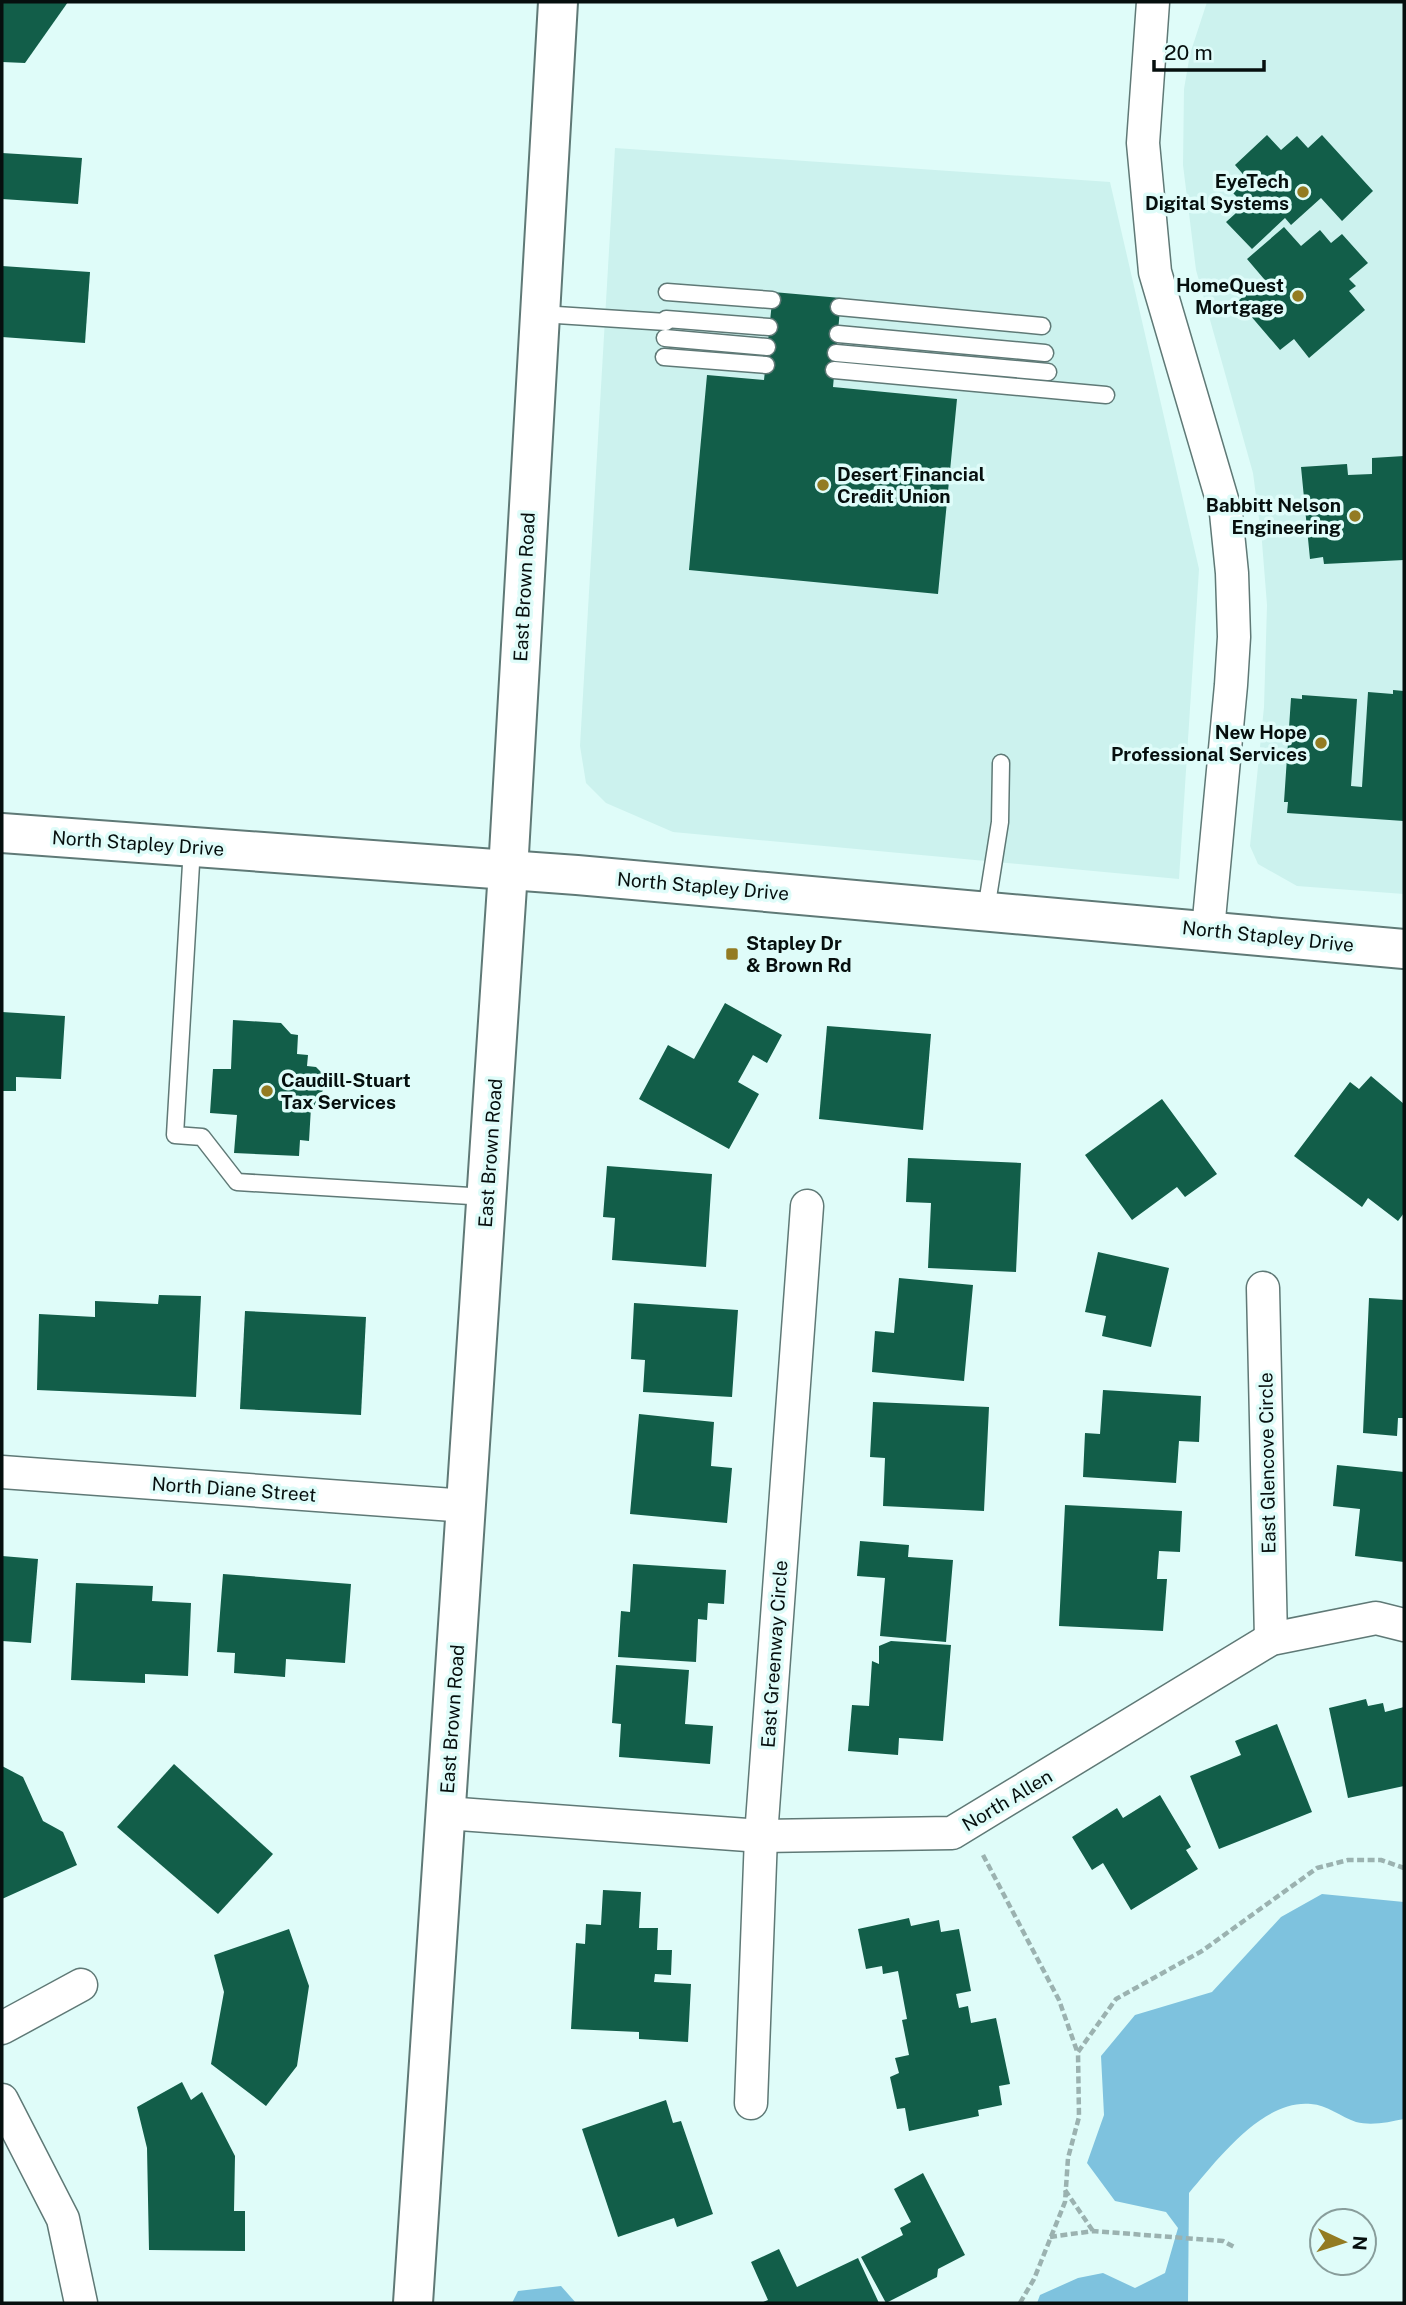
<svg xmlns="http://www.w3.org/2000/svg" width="1406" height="2305" viewBox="0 0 1406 2305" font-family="'Public Sans',sans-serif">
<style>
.built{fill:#ccf2ee}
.water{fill:#7ec2de}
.building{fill:#125e49}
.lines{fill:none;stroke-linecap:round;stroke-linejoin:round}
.lane-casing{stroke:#5f7976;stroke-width:19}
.street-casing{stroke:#5f7976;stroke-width:35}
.secondary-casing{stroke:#5f7976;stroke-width:42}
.path{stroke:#9bb2b0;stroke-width:4.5;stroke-dasharray:7 3.5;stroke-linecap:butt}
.lane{stroke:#fff;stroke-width:16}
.street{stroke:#fff;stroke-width:32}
.secondary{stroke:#fff;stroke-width:38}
.poi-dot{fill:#937b22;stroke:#dffcf9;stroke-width:2.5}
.labels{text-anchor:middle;stroke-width:7;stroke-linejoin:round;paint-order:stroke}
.poi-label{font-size:19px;font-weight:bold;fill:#060f0e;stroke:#dffcf9;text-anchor:end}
.street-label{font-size:19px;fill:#060f0e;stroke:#dffcf9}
</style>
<rect width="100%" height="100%" fill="#dffcf9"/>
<g class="built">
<path d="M1207,2h197v892l-107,-8 -39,-22 -8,-18 14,-139 3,-102 -5,-63 -9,-69 -57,-203 -13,-105 1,-76 6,-35z"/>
<path d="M615,148l495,34 89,387 -20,310 -506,-47 -67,-29 -20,-20 -6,-37z"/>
</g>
<g class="water">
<path d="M1322,1894l82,8v217c-15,3 -32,7 -48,3 -15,-5 -29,-17 -45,-18 -48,-5 -94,56 -122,89l-1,110h-151l3,-8 38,-17 25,-5 32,15 30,-15 13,-45 -12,-16 -51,-11 -28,-38 17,-48 -3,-59 34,-41 77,-23 69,-75z"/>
<path d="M561,2286l15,17h-64l6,-12z"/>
</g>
<g class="building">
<path d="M2,2h66l-43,61 -23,-1z"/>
<path d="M1267,135l14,15 16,-14 11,12 14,-13 51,56 -31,30 -21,-23 -30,27 -6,-7 -33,31 -26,-27 19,-17 -12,-12 15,-13 -13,-15z"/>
<path d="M2,153l80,5 -4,46 -76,-5z"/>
<path d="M1284,227l17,19 19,-16 11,13 11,-9 26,29 -19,16 7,7 -7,5 16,19 -56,48 -15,-19 -14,11 -42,-49 26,-22 -17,-20z"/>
<path d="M2,266l88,6 -5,71 -83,-6z"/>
<path d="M773,292l68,6 -8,89 124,12 -19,195 -249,-24 18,-195 57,5z"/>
<path d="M1404,456v104l-80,4 -1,-7 -13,2 -9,-92 46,-3 1,11 24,-1v-16z"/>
<path d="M1393,690l11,1v130l-117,-8 1,-11h-4l7,-104 11,1v-4l55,4 -6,87 11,1 6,-95 25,2z"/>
<path d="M725,1003l57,32 -15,28 -14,-8 -15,27 21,12 -30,55 -90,-50 29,-54 26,14z"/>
<path d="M2,1012l63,4 -4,63 -45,-2v14h-14z"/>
<path d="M233,1020l48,3 10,11 7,1 -1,19 11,1 -1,11 9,1 7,7 -1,33h-11l-2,34 -9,-1 -1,16 -65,-3 3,-38 -27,-2 3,-44h18z"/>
<path d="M827,1026l104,8 -8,96 -104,-11z"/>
<path d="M1371,1076l33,28v109l-6,8 -30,-23 -6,9 -68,-51 56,-74 9,7z"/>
<path d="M1162,1099l55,75 -32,23 -8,-10 -45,33 -47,-65z"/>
<path d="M908,1158l113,5 -5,109 -88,-4 3,-65 -25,-1z"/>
<path d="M607,1166l105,8 -6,93 -94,-7 3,-42 -12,-1z"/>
<path d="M1098,1252l71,16 -18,79 -49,-11 4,-20 -21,-4z"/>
<path d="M899,1278l74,7 -9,96 -92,-9 3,-41 19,2z"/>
<path d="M159,1295l42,1 -5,101 -159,-7 2,-76 56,3v-16l63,3z"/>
<path d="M1369,1298l35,2v118h-6l-1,18 -34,-3z"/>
<path d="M634,1303l104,7 -6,87 -89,-5 2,-32 -14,-1z"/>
<path d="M245,1311l121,6 -5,98 -121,-6z"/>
<path d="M1103,1390l98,6 -2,46 -20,-1 -3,42 -93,-6 2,-44 15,1z"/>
<path d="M873,1402l116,5 -5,104 -101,-5 2,-48 -15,-1z"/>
<path d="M639,1414l75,8 -3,44 21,2 -5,55 -97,-9z"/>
<path d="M1337,1465l67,7v90l-49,-6 5,-47 -27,-3z"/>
<path d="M1065,1505l117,6 -2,41 -21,-1 -2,28h10l-4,52 -104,-5z"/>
<path d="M860,1541l49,4 -1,12 45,3 -7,82 -66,-6 5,-58 -28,-2z"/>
<path d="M2,1556l36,3 -7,84 -29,-2z"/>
<path d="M633,1564l93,6 -2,34 -16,-1 -1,17 -9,-1 -2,43 -78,-5 3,-46 9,1z"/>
<path d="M223,1574l128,10 -6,79 -59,-4 -1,18 -51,-4 1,-20 -18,-1z"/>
<path d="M76,1583l77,3 -1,15 39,2 -3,73 -43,-2v9l-74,-3z"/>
<path d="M891,1641l60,4 -8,96 -44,-3 -1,17 -50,-4 4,-46 17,1 3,-45 7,3v-18z"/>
<path d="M616,1665l73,5 -4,54 28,2 -3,38 -91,-7 2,-33 -9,-1z"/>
<path d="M1366,1699l2,7 15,-3 2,9 19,-5v79l-56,12 -19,-90z"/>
<path d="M1277,1724l35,88 -93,37 -29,-73 51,-21 -6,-14z"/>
<path d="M174,1764l99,90 -55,60 -101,-87z"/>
<path d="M2,1766l21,11 20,44 20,11 14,33 -75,34z"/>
<path d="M1160,1795l31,52 -5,3 12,19 -67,41 -28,-47 -11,7 -20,-33 45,-29 6,10z"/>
<path d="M603,1890l38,2 -2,36h19l-1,22h15l-1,25 -16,-1 -1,8 37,2 -3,58 -49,-3v-7l-68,-3 5,-86 9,1 1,-20 15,1z"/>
<path d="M909,1918l2,8 28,-6 2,12 18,-3 12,62 -15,3 3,14 9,-2 3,17 25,-5 14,66 -11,2 3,19 -24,5 1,6 -70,15 -4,-23 -8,1 -7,-32 9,-4 -4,-15 14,-3 -7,-35 5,-1 -9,-48 -15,3 -1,-8 -16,3 -8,-40z"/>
<path d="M289,1929l20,57 -12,80 -31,40 -55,-42 13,-72 -10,-37z"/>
<path d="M182,2082l9,18 11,-8 33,64 -1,55h11v40l-96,-1 -2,-102 -10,-41z"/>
<path d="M666,2100l7,23 8,-2 32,93 -36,13 -3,-9 -56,19 -36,-108z"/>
<path d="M923,2173l42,82 -27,14 -1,8 -51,26 -25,-46 42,-22 -3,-7 11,-6 -17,-33z"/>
<path d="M779,2249l18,38 61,-29 21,45h-118l7,-3 -17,-38z"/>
</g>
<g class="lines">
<defs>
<g id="lane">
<path d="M667,292l105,8"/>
<path d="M839,307l203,19"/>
<path d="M541,314l125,8"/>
<path d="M666,319l103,8"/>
<path d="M838,334l207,19"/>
<path d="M665,338l102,9"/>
<path d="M836,353l212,19"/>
<path d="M664,357l102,8"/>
<path d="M834,370l272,25"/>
<path d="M192,847l-17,288 27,2 35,45 250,15"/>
<path d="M986,910l14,-88 1,-59"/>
</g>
<g id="street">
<path d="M1153,2l-10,141 12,129 71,241 6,60 2,64 -3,48 -23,245"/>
<path d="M1263,1288l8,351"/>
<path d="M2,1472l465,34"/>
<path d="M446,1813l315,23 191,-3 319,-194 105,-21 28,7"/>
<path d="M2,2028l79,-43"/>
<path d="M2,2100l61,119 18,84"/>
<path d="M751,2103l10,-267 46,-630"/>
</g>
<g id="secondary">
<path d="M2,833l575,42 827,74"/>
<path d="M413,2303l95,-1432 50,-869"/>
</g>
</defs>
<use href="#lane" class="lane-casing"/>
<use href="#street" class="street-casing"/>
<use href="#secondary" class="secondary-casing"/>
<g class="path">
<path d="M983,1855l76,145 18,51"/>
<path d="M1065,2190l28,41"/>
<path d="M1050,2237l43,-6 130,10 13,7"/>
<path d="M1020,2303l14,-24 31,-77 3,-44 11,-41 -1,-65 38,-53 86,-48 115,-83 31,-8h33l23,8"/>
</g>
<use href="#lane" class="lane"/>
<use href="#street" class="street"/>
<use href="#secondary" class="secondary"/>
</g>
<g class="poi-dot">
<circle cx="1303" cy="192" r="7"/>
<circle cx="1298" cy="296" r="7"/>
<circle cx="823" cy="485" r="7"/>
<circle cx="1355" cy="516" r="7"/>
<circle cx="1321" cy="743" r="7"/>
<rect x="725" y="947" width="14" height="14" rx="3.5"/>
<circle cx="267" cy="1091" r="7"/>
</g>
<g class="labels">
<g class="poi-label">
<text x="1289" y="188">EyeTech<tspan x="1289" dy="22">Digital Systems</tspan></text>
<text x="1284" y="292">HomeQuest<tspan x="1284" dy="22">Mortgage</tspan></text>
<text x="837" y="481" text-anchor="start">Desert Financial<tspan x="837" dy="22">Credit Union</tspan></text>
<text x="1341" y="512">Babbitt Nelson<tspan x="1341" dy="22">Engineering</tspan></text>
<text x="1307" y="739">New Hope<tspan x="1307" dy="22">Professional Services</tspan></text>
<text x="746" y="950" text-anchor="start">Stapley Dr<tspan x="746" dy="22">&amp; Brown Rd</tspan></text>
<text x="281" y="1087" text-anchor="start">Caudill-Stuart<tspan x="281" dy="22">Tax Services</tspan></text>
</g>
<g class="street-label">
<text transform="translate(524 587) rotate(-87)" y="7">East Brown Road</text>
<text transform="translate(138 843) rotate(4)" y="7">North Stapley Drive</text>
<text transform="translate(703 886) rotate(5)" y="7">North Stapley Drive</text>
<text transform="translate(1268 936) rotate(6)" y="7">North Stapley Drive</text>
<text transform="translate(490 1153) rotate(-86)" y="7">East Brown Road</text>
<text transform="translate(1267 1463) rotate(-91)" y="7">East Glencove Circle</text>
<text transform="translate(234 1489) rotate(4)" y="7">North Diane Street</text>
<text transform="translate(774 1654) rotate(-86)" y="7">East Greenway Circle</text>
<text transform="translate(452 1719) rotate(-86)" y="7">East Brown Road</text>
<text transform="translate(1007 1800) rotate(-31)" y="7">North Allen</text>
</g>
</g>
<rect width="1406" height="2305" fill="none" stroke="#060f0e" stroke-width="7"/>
<g transform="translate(1343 2242) rotate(94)"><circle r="33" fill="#dffcf9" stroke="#889d9b" stroke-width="2"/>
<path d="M0-5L12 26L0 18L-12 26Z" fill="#937b22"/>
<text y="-10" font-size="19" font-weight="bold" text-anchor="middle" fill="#060f0e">N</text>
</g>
<path d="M1154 60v10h110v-10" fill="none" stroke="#060f0e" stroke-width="3.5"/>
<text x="1164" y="60" font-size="21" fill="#060f0e" stroke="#dffcf9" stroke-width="5" paint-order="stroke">20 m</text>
</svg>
